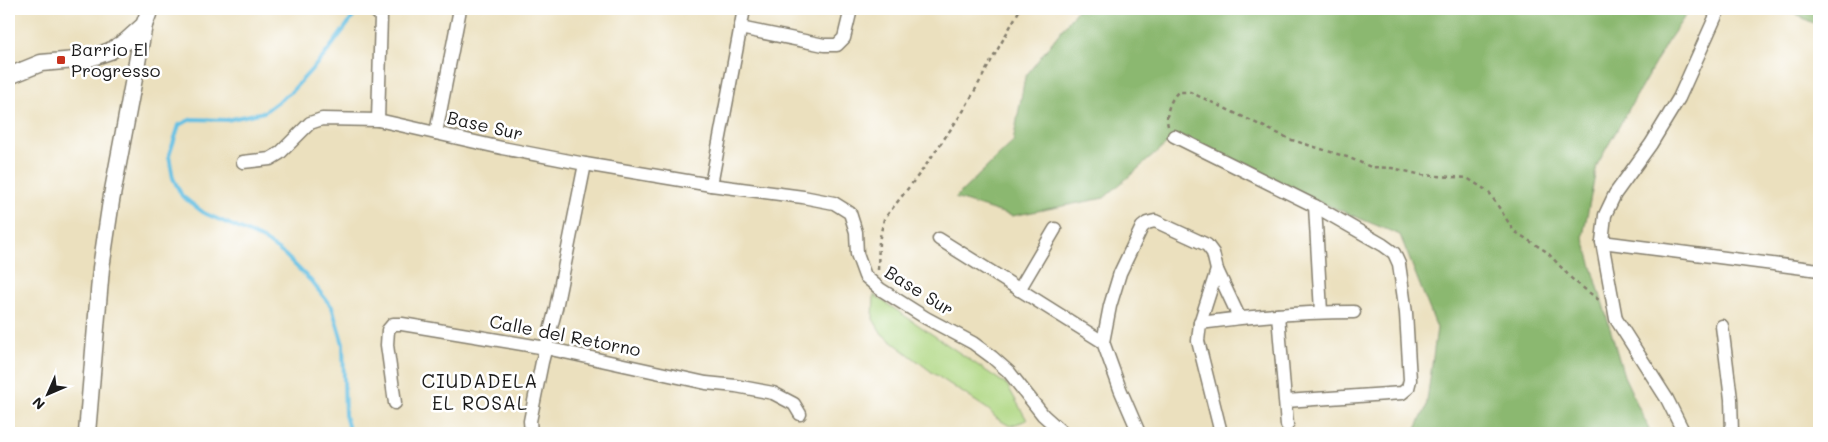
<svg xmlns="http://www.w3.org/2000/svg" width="1828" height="442" viewBox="0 0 1828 442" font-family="Mali,sans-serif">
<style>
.green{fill:#afd782;stroke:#667a4f}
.forest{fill:#8bb870;stroke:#546a46}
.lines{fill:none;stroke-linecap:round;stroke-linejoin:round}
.stream{stroke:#65c0e3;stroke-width:4}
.minor-casing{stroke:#847e6d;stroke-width:15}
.tertiary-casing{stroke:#847e6d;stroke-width:19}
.path{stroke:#847e6d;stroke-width:2.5;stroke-dasharray:4 4;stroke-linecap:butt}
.minor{stroke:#fff;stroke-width:12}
.tertiary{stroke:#fff;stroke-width:16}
.poi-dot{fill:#c8321e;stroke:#fff;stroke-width:2}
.labels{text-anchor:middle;stroke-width:5;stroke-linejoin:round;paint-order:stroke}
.poi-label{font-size:18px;fill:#1c1c1c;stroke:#fff;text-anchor:start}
.street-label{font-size:18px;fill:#1c1c1c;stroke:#fff}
.neighbourhood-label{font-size:19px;letter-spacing:1px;fill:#1c1c1c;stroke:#fff}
</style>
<rect width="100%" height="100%" fill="#fff"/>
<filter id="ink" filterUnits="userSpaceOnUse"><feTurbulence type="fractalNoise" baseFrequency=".02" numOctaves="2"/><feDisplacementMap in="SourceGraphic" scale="10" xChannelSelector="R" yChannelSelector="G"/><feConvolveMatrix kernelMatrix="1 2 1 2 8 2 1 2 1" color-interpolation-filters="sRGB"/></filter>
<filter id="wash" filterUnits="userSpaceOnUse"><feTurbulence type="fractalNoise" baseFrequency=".0096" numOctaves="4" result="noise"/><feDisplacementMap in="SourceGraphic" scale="20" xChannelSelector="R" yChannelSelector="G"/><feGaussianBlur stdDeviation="1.12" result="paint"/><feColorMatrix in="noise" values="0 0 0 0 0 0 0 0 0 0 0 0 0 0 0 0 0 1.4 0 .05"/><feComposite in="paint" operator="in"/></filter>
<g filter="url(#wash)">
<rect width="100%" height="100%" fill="#ebe0be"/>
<path class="green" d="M874,295l133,90 20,35 -17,6 -14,-8 -7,-8 -56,-37 -51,-39 -9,-15z"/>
<g class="forest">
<path d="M1078,9h612l-24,35 -69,121 -14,71 41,140 27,57h-237l12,-25 11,-80 -37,-93 -107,-44 -116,-56 -73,63 -92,18 -57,-18 58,-56 12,-65z"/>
<path d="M1785,9h34v17z"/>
</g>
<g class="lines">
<path class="stream" d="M350,433l-5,-18 -2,-71 -11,-37 -21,-26 -26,-26 -22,-16 -59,-26 -22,-17 -9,-18 -4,-22 10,-31 13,-6 35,1 37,-8 27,-20 33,-36 35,-47"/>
</g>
</g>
<g filter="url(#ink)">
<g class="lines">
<defs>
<g id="minor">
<path d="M373,9l8,7 -3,104"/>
<path d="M740,28l84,17h13l7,-7 7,-29"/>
<path d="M436,133l24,-124"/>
<path d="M1174,136l141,70 68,39 11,8 5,11 7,49 4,67 -2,8 -6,5 -116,8"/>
<path d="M243,162l27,-3 10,-6 30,-30 12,-4 56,1 124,28 83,16 126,21 92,12 31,6 16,10 6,19 1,22 8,22 15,13 46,29 47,25 19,14 17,15 34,43 20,18"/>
<path d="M711,185l33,-176"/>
<path d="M1315,206l6,106"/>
<path d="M939,239l164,103"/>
<path d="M1602,242l217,28"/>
<path d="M1217,270l-17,53 -2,18 23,92"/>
<path d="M1019,290l36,-61"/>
<path d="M1278,315l9,110"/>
<path d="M1200,323c51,-7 102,-11 154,-11"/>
<path d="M1722,326l9,73 1,34"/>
<path d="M395,403l-8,-58 1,-15 5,-6h9l144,24 160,35 30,3 37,7 21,11 6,10"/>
<path d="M531,433l-1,-12 12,-59 14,-54 29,-144"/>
<path d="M1139,433l-19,-44 -17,-47 7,-36 10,-33 22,-46 5,-4 8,-2 52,24 6,8 4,17 22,47"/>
<path d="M1684,433l-17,-34 -51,-80 -14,-77 3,-27 10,-21 36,-50 28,-46 40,-89"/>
</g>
<g id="tertiary">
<path d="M9,76l32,-13 46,-4 23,-8 15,-9 19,-17 6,-16"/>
<path d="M87,433l14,-165 10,-67 33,-176"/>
</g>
</defs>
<use href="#minor" class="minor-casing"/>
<use href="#tertiary" class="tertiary-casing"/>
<g class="path">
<path d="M1168,126c-3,-12 2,-26 10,-34h12l102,48 55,17 24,10 21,1 30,7 45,3 22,14 25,39 33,21 25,27 28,22"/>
<path d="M878,270l1,-29 5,-22 40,-51 40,-58 56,-101"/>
</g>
<use href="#minor" class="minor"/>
<use href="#tertiary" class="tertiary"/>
</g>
</g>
<rect class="poi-dot" x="56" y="55" width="10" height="10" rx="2.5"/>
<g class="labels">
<g class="poi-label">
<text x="71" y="56">Barrio El<tspan x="71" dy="21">Progresso</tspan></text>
</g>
<g class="street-label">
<text transform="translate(485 126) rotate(13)" y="6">Base Sur</text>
<text transform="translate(919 291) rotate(32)" y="6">Base Sur</text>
<text transform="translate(565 336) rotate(11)" y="6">Calle del Retorno</text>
</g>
<g class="neighbourhood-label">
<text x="480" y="388">CIUDADELA<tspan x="480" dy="22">EL ROSAL</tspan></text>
</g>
</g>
<rect width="1828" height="442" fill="none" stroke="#fff" stroke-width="30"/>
<g transform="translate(48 394) rotate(225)" stroke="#ffffff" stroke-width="4" paint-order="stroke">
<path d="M0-4L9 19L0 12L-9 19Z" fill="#1c1c1c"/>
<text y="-8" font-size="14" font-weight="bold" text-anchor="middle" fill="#1c1c1c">N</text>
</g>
</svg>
